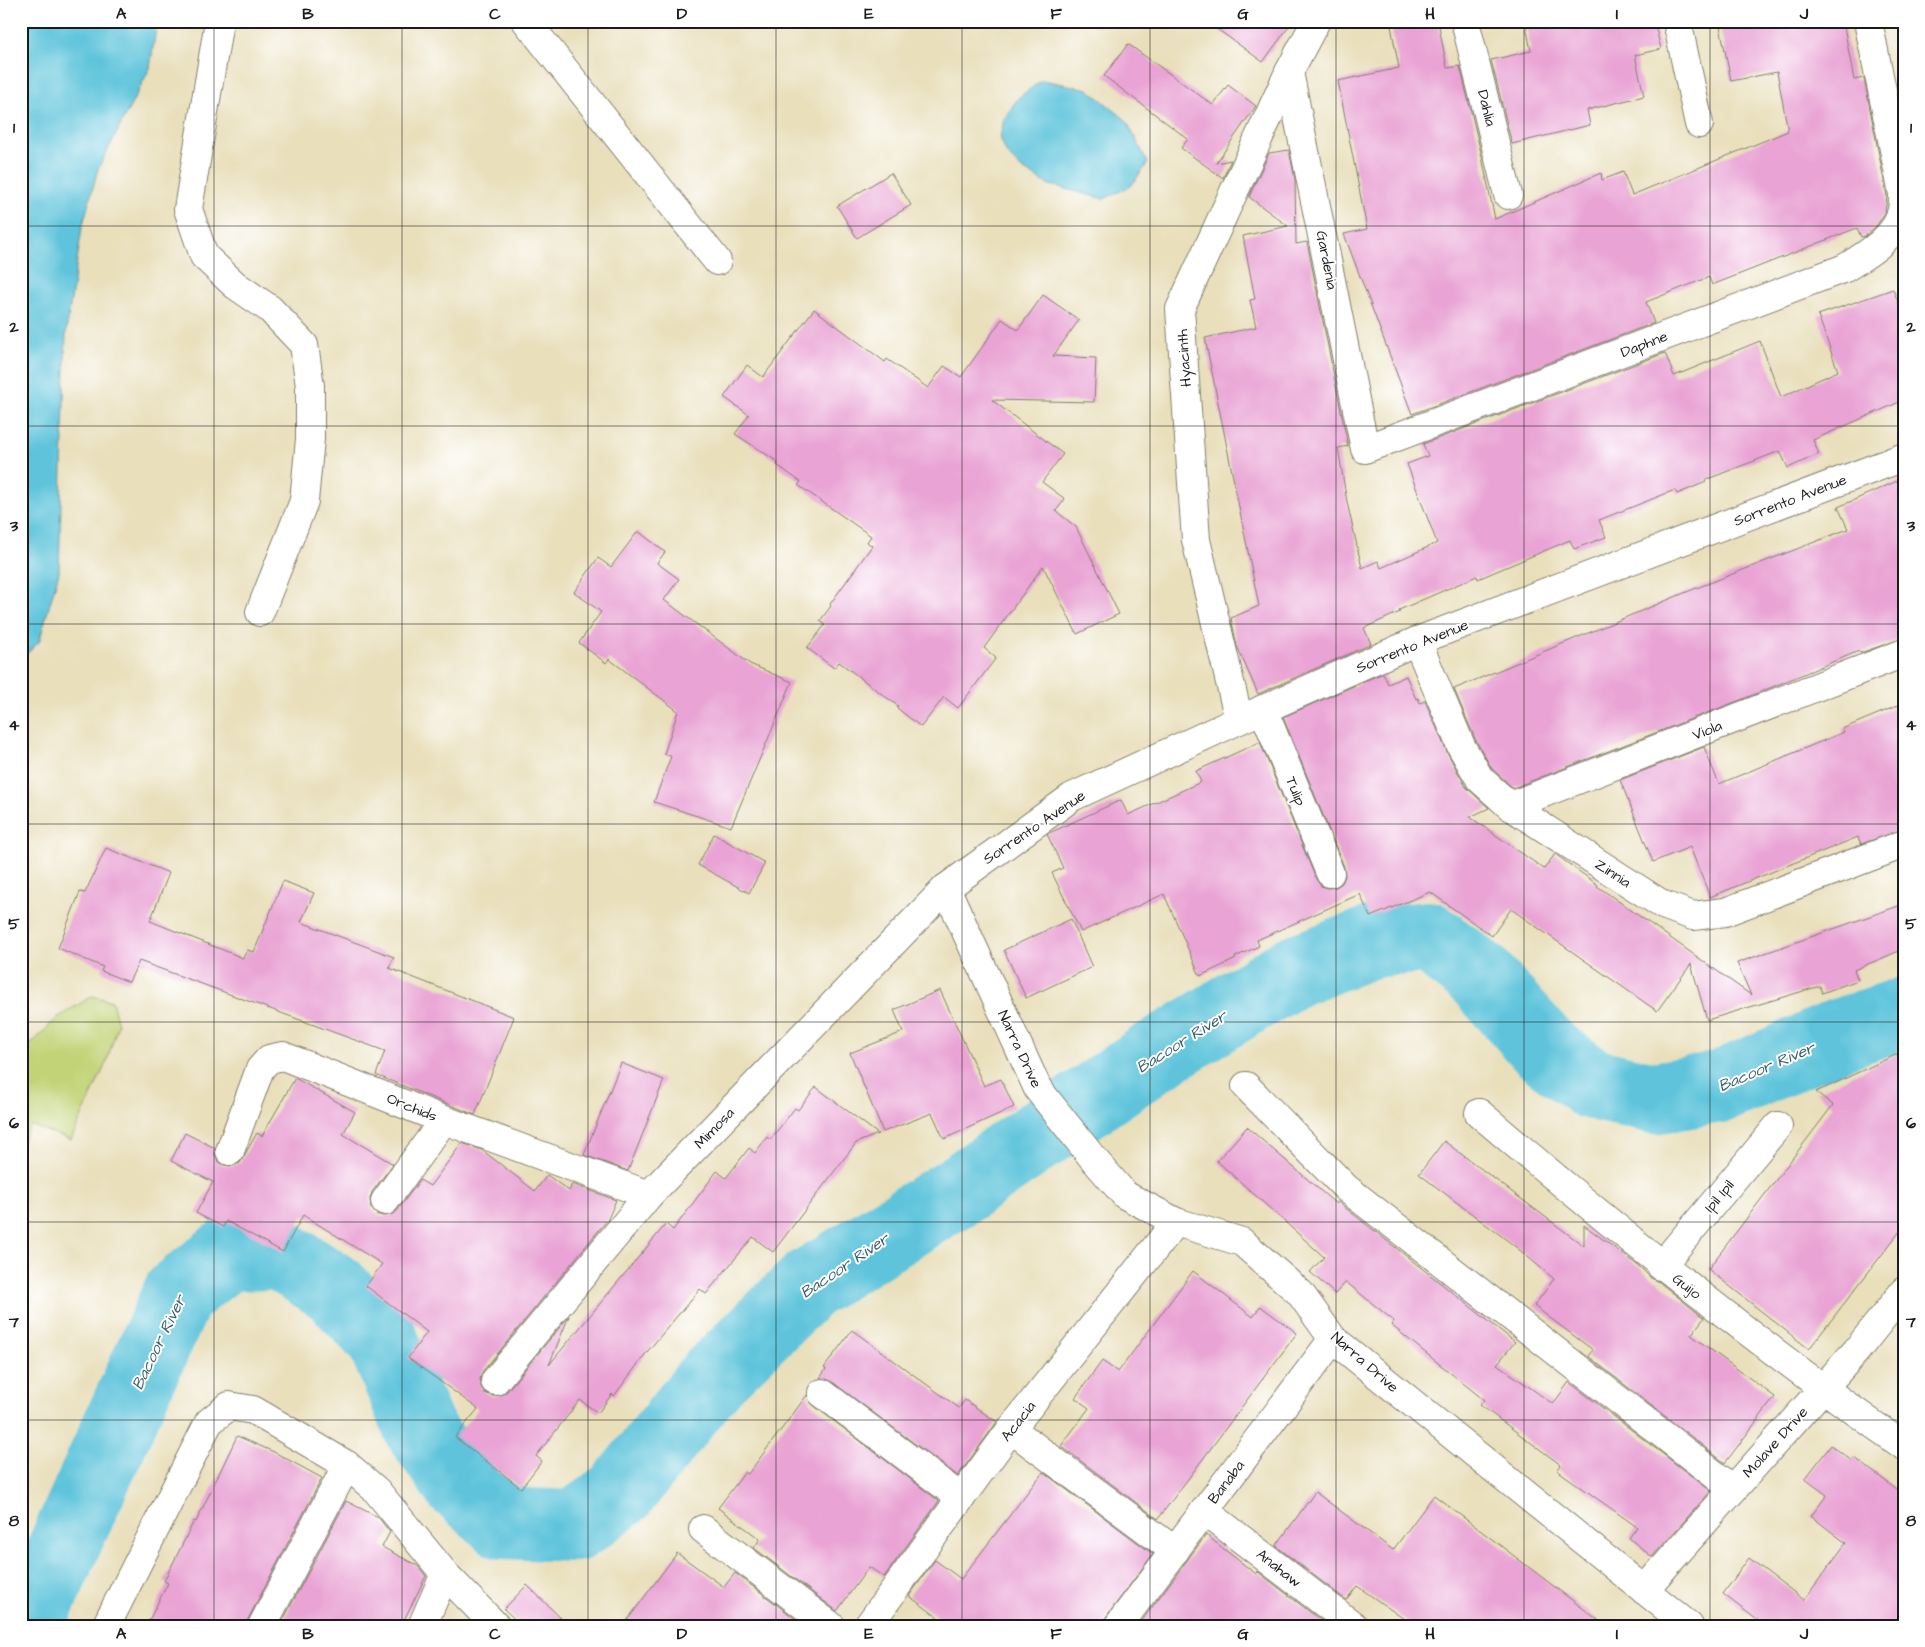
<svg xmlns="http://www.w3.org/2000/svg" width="1925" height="1647" viewBox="0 0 1925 1647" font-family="'Architects Daughter',sans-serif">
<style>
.green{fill:#c1d376;stroke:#6e7849}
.water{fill:#5ec4db;stroke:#3d707c}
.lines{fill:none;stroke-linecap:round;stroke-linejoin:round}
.river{stroke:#5ec4db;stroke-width:72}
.building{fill:#e9a3d4}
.minor-casing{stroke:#827e6c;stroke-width:30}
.minor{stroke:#fff;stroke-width:28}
.grid{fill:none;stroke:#1c1c1c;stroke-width:1;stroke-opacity:0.55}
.labels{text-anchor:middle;stroke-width:4;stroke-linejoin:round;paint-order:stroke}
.street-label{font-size:15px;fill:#1c1c1c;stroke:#fff}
.water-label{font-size:16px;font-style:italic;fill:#365f68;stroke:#fff}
.neatline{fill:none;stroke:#1c1c1c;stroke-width:2}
.grid-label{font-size:16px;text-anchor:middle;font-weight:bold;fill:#1c1c1c}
</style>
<rect width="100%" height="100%" fill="#fff"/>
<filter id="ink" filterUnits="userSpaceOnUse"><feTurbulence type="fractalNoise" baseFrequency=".02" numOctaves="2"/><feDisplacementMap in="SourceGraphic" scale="10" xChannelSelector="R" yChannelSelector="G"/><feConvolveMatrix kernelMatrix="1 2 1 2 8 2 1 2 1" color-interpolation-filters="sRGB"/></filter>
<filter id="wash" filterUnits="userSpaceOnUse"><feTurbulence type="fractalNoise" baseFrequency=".0096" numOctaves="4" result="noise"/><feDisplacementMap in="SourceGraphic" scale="20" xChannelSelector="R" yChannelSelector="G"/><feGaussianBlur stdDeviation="1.12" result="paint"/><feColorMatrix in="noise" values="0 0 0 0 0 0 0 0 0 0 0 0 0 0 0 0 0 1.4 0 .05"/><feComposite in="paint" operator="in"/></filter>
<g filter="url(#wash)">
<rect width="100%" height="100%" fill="#e9dfbb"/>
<path class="green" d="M92,996l20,5 6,23 -11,37 -36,79 -41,-15 -9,21v-92l36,-36z"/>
<g class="water">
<path d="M21,21h136l-7,47 -52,101 -16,59 -16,104 -7,240 -20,70 -18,17z"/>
<path d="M1042,80l46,9 38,31 22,43 -17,23 -27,13 -57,-15 -26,-16 -14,-14 -7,-16 4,-19 14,-21z"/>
</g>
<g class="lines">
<path class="river" d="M28,1626l150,-332 48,-39 53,-1 56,35 47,50 36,87 40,58 45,39 72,3 46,-34 92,-115 96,-93 149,-93 198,-136 138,-84 78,-29 56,-5 51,38 68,76 45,33 62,14 66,-11 121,-53 63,-21"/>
</g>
<g id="blocks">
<g class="building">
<path d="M1206,21h87l-30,41z"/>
<path d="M1390,21h48l9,47 13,-2 22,91 13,62 106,-46 1,7 21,-8 9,23 156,-64 -11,-59 -46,9 -12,-60h124l11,59 10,-2 23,118 -2,17 -9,13 -11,10 -4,1 -4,-9 -145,57 -3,-8 -63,25 8,21 -242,91 -68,-180 23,-5 -29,-148 61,-13z"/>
<path d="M1525,21h129l7,28 -26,6 9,41 -57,14 3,15 -78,19 -21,-84 40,-9z"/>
<path d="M1128,44l85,61 15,-20 28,21 -40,57 15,-3 -8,18 -42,-30 7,-9 -84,-63z"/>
<path d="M1904,82v37l-7,-36z"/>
<path d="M1289,150l6,29 1,65 11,-2 41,204 -10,2 9,54 15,66 16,-7 3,7 56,-25 -30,-79 21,-8 -5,-12 242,-91 9,23 86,-35 21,56 57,-26 -20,-56 75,-26 11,28v83l-91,40 6,14 -31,14 -8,-17 -75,29 1,2 -29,12 -2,-4 -76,30 7,17 -32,12 -4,-9 -92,39 -1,-3 -78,34 1,2 -36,16 7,16 -113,50 -21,-48 -6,-28 28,-12 -54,-268 51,-11 -6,-27 5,-1 -12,-63 45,-10 -39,-29 20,-44z"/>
<path d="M891,173l20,32 -54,33 -20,-32z"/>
<path d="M1043,295l36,25 -26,36 43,2 -2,44 -102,-2 71,54 -21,28 23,17 -9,12 20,16 43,87 -42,20 -34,-68 -59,82 12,10 -38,50 -14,-11 -23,30 -24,-19 1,-2 -59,-44 -5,6 -27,-20 18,-23 -5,-4 11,-15 -1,-2 42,-58 -5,-4 4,-6 -73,-51 3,-3 -24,-17 1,-3 -43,-28 14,-19 -25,-18 23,-32 16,12 51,-68 71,53 2,-3 41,29 16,-22 17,11 41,-58 16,11z"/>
<path d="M1904,478v160l-44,15 -1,-2 -116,48 -230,89 -21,-19 -17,-30 -21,-50 235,-98 159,-62 -10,-22z"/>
<path d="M638,531l27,21 -8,11 22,16 -15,21 86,64 42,18 -61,145 -77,-25 17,-46 -7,-2 14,-43 -69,-52 -3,4 -27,-20 22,-31 -27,-20 24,-34 13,9z"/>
<path d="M1383,673l5,11 18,-8 10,23 2,-1 2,5 5,-2 22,51 19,35 23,21 -19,9 74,52 11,-15 43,31 -1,1 154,109 -14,-32 167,-59v45l-50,21 4,10 -36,13 -2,-7 -113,34 -16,-56 -34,47 -146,-102 -19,27 -62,-44 -60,25 -10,-23 -103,46 2,6 -24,11 1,2 -36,17 -36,-82 -83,38 -29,-59 11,-5 -16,-34 74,-34 7,15 73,-33 -5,-11 64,-29 56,137 5,7 7,2 8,-1 6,-4 3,-7 -1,-9 -61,-150z"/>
<path d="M1904,703v126l-43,15 -3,-7 -148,60 -20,-50 -37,15 -33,-82 84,-33 15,37 125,-52 -2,-3z"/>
<path d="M714,834l51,29 -16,30 -51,-28z"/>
<path d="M106,848l63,25 -19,48 93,37 4,-8 7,2 29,-71 31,12 -13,29 93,35 -5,11 125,49 -39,98 -99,-40 9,-24 -246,-90 -10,21 -28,-11 2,-4 -45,-19 22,-56 5,1z"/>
<path d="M1071,919l21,48 -66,31 -22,-48z"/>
<path d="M940,990l44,96 17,-7 13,28 -70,32 -12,-26 -49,19 -33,-79 53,-21 -9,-22z"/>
<path d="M1904,1051v175l-95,123 -101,-80 125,-164 -17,-13z"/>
<path d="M621,1063l43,17 -36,91 -44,-16z"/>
<path d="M295,1078l60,34 -12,22 50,30 -21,28 -2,7 1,9 5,6 7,2 8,-1 6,-4 23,-31 10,6 32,-43 20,7 53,41 12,-16 22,16 3,-7 44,16 -8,19 -125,152 -3,8 1,8 4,6 8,3 8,-1 6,-4 62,-75 -20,49 117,-141 7,6 44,-59 9,7 23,-30 6,5 12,-16 3,3 25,-32 3,2 18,-23 62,47 -22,9 -83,109 -20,-15 -47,57 -6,-5 -53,63 -33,44 -2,-2 -14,19 -18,-13 -44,56 6,5 -21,27 -66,-51 23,-28 -70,-51 19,-26 -61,-46 16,-22 -79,-49 -20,37 -57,-31 -3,6 -27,-14 17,-31 -42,-21 14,-28 30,15v6l3,7 6,4 8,1 8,-3 17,-30 5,3z"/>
<path d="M1247,1127l89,77 2,-2 177,140 -18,22 56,40 16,-22 142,109 -59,66 -23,-19 8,-11 -80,-57 4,-5 -81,-60 4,-5 -93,-75 3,-4 -48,-39 -11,12 -25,-22 14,-15 -107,-96z"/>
<path d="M1444,1141l140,105v-21l56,42 11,11 7,3 46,37 -13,17 84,62 -50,66 -137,-107 5,-6 -59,-44 20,-27 -38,-32 -97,-73z"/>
<path d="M1193,1271l60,46 7,-11 37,27 -139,186 -97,-73 28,-38 -14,-10 27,-37 16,11z"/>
<path d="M852,1330l107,78 6,-8 32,22 -39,54 -127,-95 -11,-3 6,-9 -2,-1z"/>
<path d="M807,1395l6,10 126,96 -55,76 -15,-10 -32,44 -83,-63 6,-9 -42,-31 27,-36 3,2z"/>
<path d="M237,1436l37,16 48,26 -74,141 -1,7h-101l22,-43 -4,-2 30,-60 2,1z"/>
<path d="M1831,1445l21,16 3,-3 49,37v113l-13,18h-126l-42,-32 26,-36 55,42 42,-57 -35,-27 16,-21 -22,-16z"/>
<path d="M1043,1472l110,82 -47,63 -3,9h-153l-41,-30 26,-36 26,19z"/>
<path d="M1315,1492l78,58 41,-55 172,131h-192l-57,-40 -11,14 -70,-54z"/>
<path d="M346,1501l32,16 12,15 -8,15 36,19 8,10 -25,50h-121z"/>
<path d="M1206,1535l50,39 1,-3 71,55h-190z"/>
<path d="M677,1553l47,34 11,-14 70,53h-182z"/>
<path d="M527,1585l42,41h-47l-18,-17z"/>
</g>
</g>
</g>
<g filter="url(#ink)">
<use href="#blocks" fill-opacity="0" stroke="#827e6c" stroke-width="1"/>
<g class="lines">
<defs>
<g id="minor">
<path d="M219,21l-31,188 16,47 31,29 35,24 34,36 6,41v53l-6,62 -44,111"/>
<path d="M526,21l191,240"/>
<path d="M1465,21l43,174"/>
<path d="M1677,21l22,103"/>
<path d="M1289,72l76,377 480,-181c21,-13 52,-31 57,-58 1,-5 1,-11 1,-16l-35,-173"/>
<path d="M1417,641l44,105 19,33 30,27 153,99 30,11 32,-4 179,-68"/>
<path d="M1263,709l67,164"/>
<path d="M1239,720l-43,-180 -16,-231 109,-237 27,-51"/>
<path d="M1510,806l394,-153"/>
<path d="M946,888l92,201 54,68 33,38 51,27 66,20 58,51 33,46 356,287"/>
<path d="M1246,1086l100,102 387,301"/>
<path d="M1479,1113c137,117 277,230 425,333"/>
<path d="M230,1151l30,-82 9,-10 14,-3 161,64 205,75"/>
<path d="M385,1201l59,-81"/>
<path d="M1661,1266l117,-140"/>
<path d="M495,1381l154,-186 297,-307 126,-91 167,-77 178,-79 487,-184"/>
<path d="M822,1393l139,105"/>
<path d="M1011,1429l164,122"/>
<path d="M1205,1511l149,115"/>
<path d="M703,1529l128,97"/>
<path d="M1644,1590l212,-239 48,-60"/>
<path d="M106,1626l103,-204 20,-16 24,4 94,55 29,25 69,84 51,52"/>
<path d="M262,1626l85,-161"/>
<path d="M422,1626l23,-52"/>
<path d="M868,1626l143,-197 165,-207"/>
<path d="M1118,1626l215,-287"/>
</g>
</defs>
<use href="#minor" class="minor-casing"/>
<use href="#minor" class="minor"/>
</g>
</g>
<path class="grid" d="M214,21v1605M402,21v1605M588,21v1605M776,21v1605M962,21v1605M1150,21v1605M1336,21v1605M1524,21v1605M1710,21v1605M21,226h1883M21,426h1883M21,624h1883M21,824h1883M21,1022h1883M21,1222h1883M21,1420h1883"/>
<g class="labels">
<g class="street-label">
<text transform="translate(1487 108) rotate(76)" y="5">Dahlia</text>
<text transform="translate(1327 260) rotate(79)" y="5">Gardenia</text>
<text transform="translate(1644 344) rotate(-21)" y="5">Daphne</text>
<text transform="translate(1184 358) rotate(-94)" y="5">Hyacinth</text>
<text transform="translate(1790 500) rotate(-21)" y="5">Sorrento Avenue</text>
<text transform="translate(1412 646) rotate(-22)" y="5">Sorrento Avenue</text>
<text transform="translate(1707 730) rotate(-21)" y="5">Viola</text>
<text transform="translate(1296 791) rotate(68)" y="5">Tulip</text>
<text transform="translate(1034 827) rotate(-34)" y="5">Sorrento Avenue</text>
<text transform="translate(1613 873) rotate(33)" y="5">Zinnia</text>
<text transform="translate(1020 1049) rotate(65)" y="5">Narra Drive</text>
<text transform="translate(412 1107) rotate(22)" y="5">Orchids</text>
<text transform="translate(714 1128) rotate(-46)" y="5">Mimosa</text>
<text transform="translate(1719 1196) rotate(-50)" y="5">Ipil Ipil</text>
<text transform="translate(1687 1286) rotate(38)" y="5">Guijo</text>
<text transform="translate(1365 1362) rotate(41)" y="5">Narra Drive</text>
<text transform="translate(1018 1421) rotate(-52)" y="5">Acacia</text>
<text transform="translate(1775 1442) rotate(-48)" y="5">Molave Drive</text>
<text transform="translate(1226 1482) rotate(-53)" y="5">Banaba</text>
<text transform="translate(1279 1568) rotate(38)" y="5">Anahaw</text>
</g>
<g class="water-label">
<text transform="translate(1181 1041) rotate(-32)" y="6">Bacoor River</text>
<text transform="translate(1766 1066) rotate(-23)" y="6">Bacoor River</text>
<text transform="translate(844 1265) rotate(-34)" y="6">Bacoor River</text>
<text transform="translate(158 1342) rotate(-64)" y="6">Bacoor River</text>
</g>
</g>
<rect width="1925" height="1647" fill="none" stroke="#fff" stroke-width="55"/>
<rect x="28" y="28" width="1870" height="1592" class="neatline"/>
<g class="grid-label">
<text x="121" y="19">A</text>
<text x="308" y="19">B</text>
<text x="495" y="19">C</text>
<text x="682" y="19">D</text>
<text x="869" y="19">E</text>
<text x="1056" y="19">F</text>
<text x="1243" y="19">G</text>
<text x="1430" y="19">H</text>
<text x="1617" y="19">I</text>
<text x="1804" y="19">J</text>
<text x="14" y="133">1</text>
<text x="1911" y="133">1</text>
<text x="14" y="332">2</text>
<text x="1911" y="332">2</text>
<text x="14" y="531">3</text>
<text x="1911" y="531">3</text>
<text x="14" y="730">4</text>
<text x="1911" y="730">4</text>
<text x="14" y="929">5</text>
<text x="1911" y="929">5</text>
<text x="14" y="1128">6</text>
<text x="1911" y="1128">6</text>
<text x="14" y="1327">7</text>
<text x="1911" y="1327">7</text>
<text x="14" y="1526">8</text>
<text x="1911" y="1526">8</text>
<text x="121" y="1639">A</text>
<text x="308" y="1639">B</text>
<text x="495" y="1639">C</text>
<text x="682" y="1639">D</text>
<text x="869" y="1639">E</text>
<text x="1056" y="1639">F</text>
<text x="1243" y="1639">G</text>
<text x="1430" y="1639">H</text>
<text x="1617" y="1639">I</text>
<text x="1804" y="1639">J</text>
</g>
</svg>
